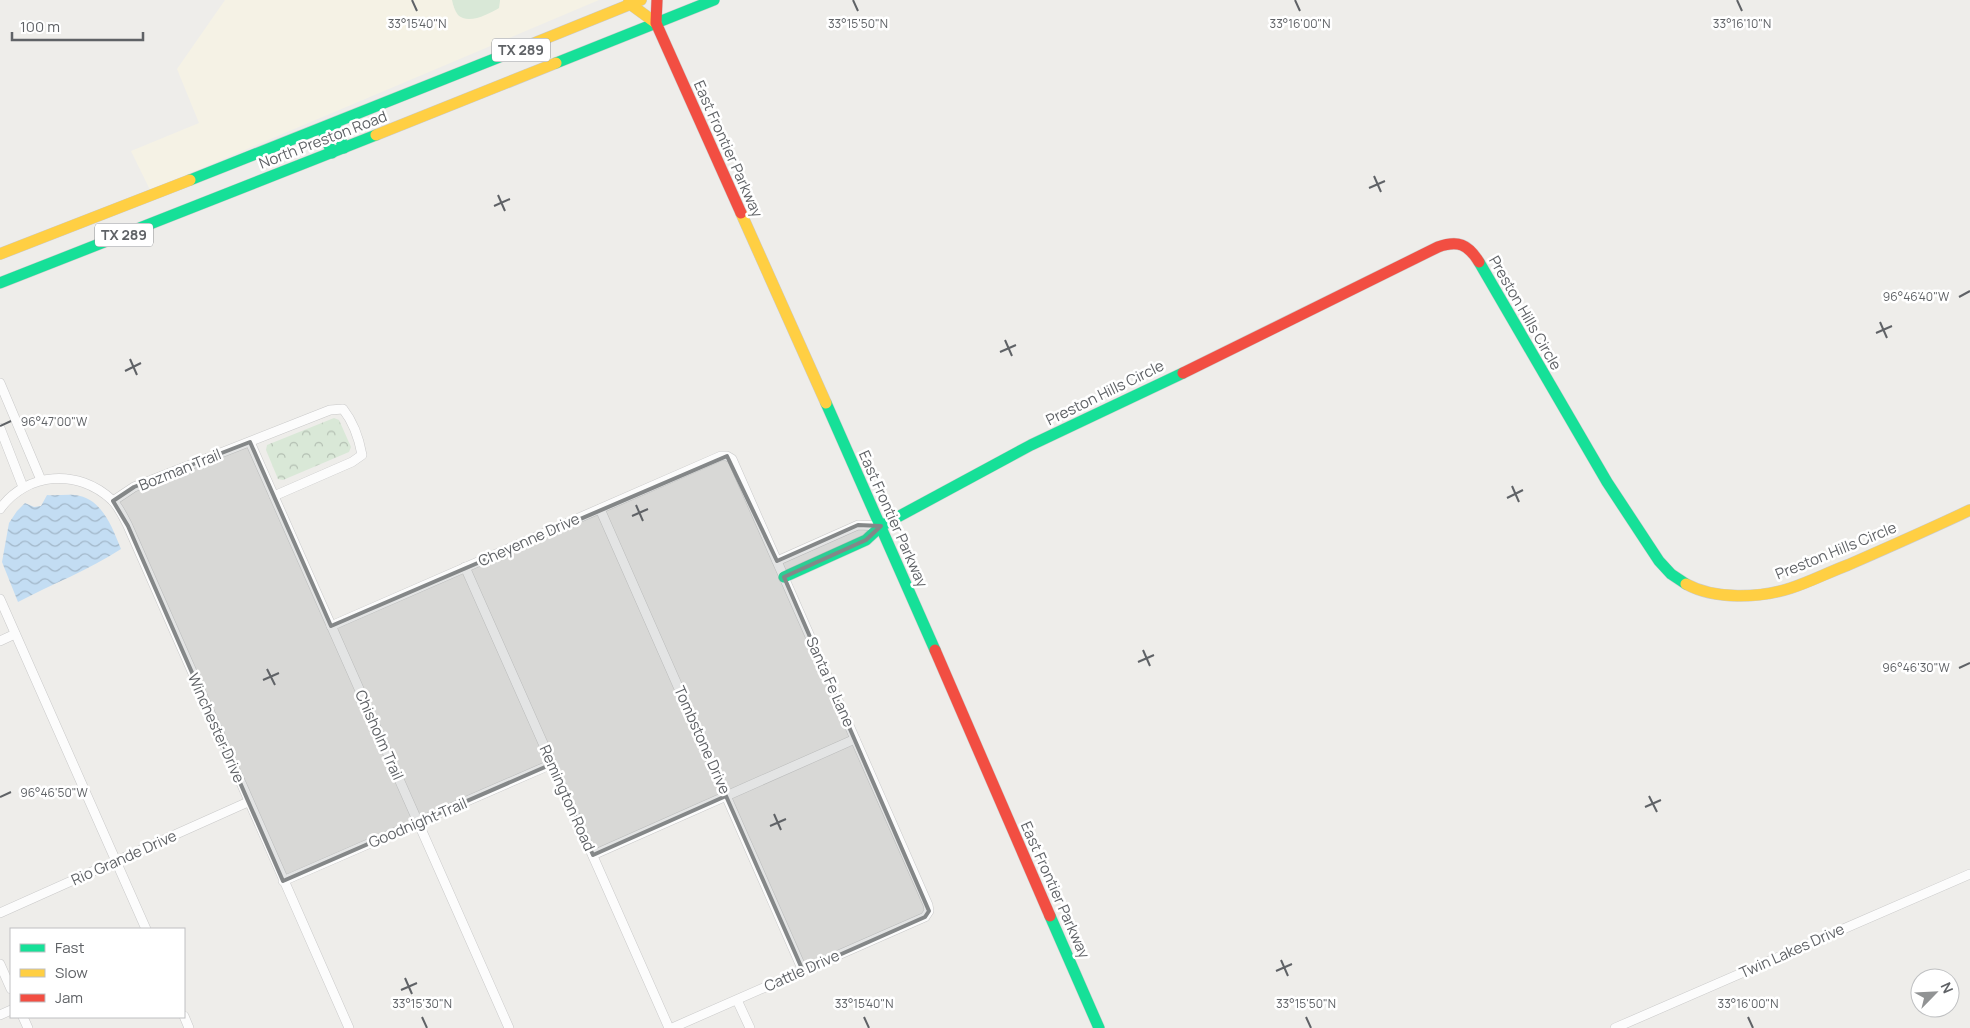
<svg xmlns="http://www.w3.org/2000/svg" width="1970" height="1028" viewBox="0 0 1970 1028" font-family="Manrope,sans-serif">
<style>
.commercial{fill:#f5f2e5}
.grass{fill:#d9e8d7}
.park{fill:url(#park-crowns)}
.water{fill:url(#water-waves)}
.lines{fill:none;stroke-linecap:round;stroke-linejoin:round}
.street-casing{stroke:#c9c9c9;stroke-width:10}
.fast-casing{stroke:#cbcbcb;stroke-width:12}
.slow-casing{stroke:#cbcbcb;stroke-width:12}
.jam-casing{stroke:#cbcbcb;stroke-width:12}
.street{stroke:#fcfcfc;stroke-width:9}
.fast{stroke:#16e098;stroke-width:11}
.slow{stroke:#ffcf43;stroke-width:11}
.jam{stroke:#f24e42;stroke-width:11}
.marked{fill:#848788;fill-opacity:0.2;stroke:#848788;stroke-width:4;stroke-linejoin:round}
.ticks{fill:none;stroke:#5f6266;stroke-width:2}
.labels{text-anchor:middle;stroke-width:5;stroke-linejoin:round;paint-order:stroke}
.shield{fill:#fff;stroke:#8f9194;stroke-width:1}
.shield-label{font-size:14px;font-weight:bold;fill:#5f6266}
.street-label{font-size:15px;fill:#5f6266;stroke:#fff}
.ticks-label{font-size:12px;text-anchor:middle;fill:#5f6266;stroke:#fff;stroke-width:5;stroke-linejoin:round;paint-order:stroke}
</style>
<defs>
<pattern id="park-crowns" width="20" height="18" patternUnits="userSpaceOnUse" patternTransform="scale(1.25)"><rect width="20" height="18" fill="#d9e8d7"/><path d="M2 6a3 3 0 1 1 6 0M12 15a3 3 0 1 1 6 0" fill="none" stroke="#b3bfb2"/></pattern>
<pattern id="water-waves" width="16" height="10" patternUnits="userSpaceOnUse" patternTransform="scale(1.25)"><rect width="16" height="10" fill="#c3ddf3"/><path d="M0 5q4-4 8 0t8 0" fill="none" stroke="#a2b7c9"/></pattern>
</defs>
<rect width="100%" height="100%" fill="#eeedea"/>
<path class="commercial" d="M225,0h374l-449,190 -19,-39 68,-28 -22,-54z"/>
<path class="grass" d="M452,0h48v1l-1,7c-10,6 -31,17 -41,7 -3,-4 -5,-10 -6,-15z"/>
<path class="park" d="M334,418l5,2 12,27 -2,5 -66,28 -5,-1 -12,-29 1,-5z"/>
<path class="water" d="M47,495c9,1 19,-1 28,0 27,3 37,32 46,54 -32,21 -69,35 -103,53l-16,-40 7,-39 8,-12 8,-8 9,4 7,-1z"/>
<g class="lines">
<defs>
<g id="street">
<path d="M0,383l41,97"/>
<path d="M0,428l23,59"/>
<path d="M250,442l259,586"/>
<path d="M113,501l21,-14 196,-77 13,-1c11,14 16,29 19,46l-10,7 -78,34"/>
<path d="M0,509c27,-37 78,-41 112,-9 7,7 12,18 16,26l221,502"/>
<path d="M600,509l203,462"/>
<path d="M777,561l81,-36 23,1"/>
<path d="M465,567l204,461"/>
<path d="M0,599l146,330"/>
<path d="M331,626l390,-170h6l5,3 196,446 1,6 -4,6 -253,111"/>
<path d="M0,641l15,-7"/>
<path d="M593,855l262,-116"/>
<path d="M283,881l269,-117"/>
<path d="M0,913l248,-111"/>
<path d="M0,964l11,25"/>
<path d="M737,1000l13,28"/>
<path d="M0,1015l11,-5"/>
<path d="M184,1016l5,12"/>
<path d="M23,1017l5,11"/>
<path d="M1615,1028l355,-154"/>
</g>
<g id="fast">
<path d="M556,63l158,-63"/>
<path d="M334,124l10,24"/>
<path d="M322,129l10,24"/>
<path d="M190,180l332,-132"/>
<path d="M1479,262l128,220 52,79 12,13 15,10"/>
<path d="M0,283l376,-148"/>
<path d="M826,403l109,247"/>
<path d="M784,577l82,-37 15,-14 150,-81 152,-72"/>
<path d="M1050,916l49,112"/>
</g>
<g id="slow">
<path d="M629,0l1,4 26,19"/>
<path d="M522,48l119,-48"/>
<path d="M376,135l180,-72"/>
<path d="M741,213l85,190"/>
<path d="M0,254l190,-74"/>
<path d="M1686,584c29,16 74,14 105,4 19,-6 38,-16 57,-23 41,-18 82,-36 122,-55"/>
</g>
<g id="jam">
<path d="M657,0l-1,23 85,190"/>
<path d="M1183,373l255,-126c20,-7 30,-3 41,15"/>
<path d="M935,650l115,266"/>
</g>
</defs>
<use href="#street" class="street-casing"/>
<use href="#fast" class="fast-casing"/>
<use href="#slow" class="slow-casing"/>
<use href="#jam" class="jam-casing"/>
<use href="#street" class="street"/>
<use href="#fast" class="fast"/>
<use href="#slow" class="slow"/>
<use href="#jam" class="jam"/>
</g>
<path class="marked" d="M250,442l81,184 396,-170 50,105 81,-36 23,1 -15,14 -82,37 145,334 -4,6 -122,54 -77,-175 -133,59 -41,-91 -269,117 -155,-355 -15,-25 21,-14z"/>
<path class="ticks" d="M412,0l5,11M853,0l5,11M1295,0l5,11M1737,0l5,11M1374,176l7,16M1369,188l16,-7M498,195l7,16M494,206l16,-7M1959,297l11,-6M1880,322l7,16M1876,333l16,-7M1005,340l7,16M1000,352l16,-7M130,359l7,16M125,371l16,-8M0,426l11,-5M1512,486l7,16M1507,498l16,-8M636,505l7,16M632,516l16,-7M1143,650l7,16M1138,662l16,-7M1959,668l11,-5M267,669l8,16M263,680l16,-7M1649,796l8,16M0,797l11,-5M1645,807l16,-7M774,814l7,16M770,826l16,-7M1281,960l7,16M1276,971l16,-7M405,978l7,16M401,990l16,-7M422,1017l5,11M864,1017l5,11M1306,1017l5,11M1748,1017l5,11"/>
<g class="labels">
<g class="shield">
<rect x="492" y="38.5" width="58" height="23" rx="4"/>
<rect x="95" y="223.5" width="58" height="23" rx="4"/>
</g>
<g class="shield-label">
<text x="521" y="55">TX 289</text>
<text x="124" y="240">TX 289</text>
</g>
<g class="street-label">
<text transform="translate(323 140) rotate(-21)" y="5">North Preston Road</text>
<text transform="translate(728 149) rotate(66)" y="5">East Frontier Parkway</text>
<text transform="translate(1525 313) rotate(60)" y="5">Preston Hills Circle</text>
<text transform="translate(1105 393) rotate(-26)" y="5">Preston Hills Circle</text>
<text transform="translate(180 470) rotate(-22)" y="5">Bozman Trail</text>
<text transform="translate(893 519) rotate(66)" y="5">East Frontier Parkway</text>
<text transform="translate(529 540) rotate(-24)" y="5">Cheyenne Drive</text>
<text transform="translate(1836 551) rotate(-22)" y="5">Preston Hills Circle</text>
<text transform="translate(830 682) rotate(66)" y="5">Santa Fe Lane</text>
<text transform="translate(216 728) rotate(66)" y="5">Winchester Drive</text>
<text transform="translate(379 735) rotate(66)" y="5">Chisholm Trail</text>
<text transform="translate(702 740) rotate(66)" y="5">Tombstone Drive</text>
<text transform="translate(567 798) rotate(66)" y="5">Remington Road</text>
<text transform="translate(418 823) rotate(-23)" y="5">Goodnight Trail</text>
<text transform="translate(124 858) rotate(-24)" y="5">Rio Grande Drive</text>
<text transform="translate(1055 890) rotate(66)" y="5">East Frontier Parkway</text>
<text transform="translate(1792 951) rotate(-24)" y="5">Twin Lakes Drive</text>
<text transform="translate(802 971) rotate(-24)" y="5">Cattle Drive</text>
</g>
</g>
<g class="ticks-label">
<text x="417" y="28">33°15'40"N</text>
<text x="858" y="28">33°15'50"N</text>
<text x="1300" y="28">33°16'00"N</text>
<text x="1742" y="28">33°16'10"N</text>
<text x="1916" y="301">96°46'40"W</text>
<text x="54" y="426">96°47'00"W</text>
<text x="1916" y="672">96°46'30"W</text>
<text x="54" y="797">96°46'50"W</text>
<text x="422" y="1008">33°15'30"N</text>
<text x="864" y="1008">33°15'40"N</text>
<text x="1306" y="1008">33°15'50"N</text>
<text x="1748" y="1008">33°16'00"N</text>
</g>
<rect x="10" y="928" width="175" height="90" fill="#ffffff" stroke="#bfc0c2"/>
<rect x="20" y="944" width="25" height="8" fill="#16e098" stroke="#bfc0c2"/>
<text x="55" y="953" font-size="15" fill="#5f6266">Fast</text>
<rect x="20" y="969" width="25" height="8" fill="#ffcf43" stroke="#bfc0c2"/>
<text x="55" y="978" font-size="15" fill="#5f6266">Slow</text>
<rect x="20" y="994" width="25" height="8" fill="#f24e42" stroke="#bfc0c2"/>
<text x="55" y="1003" font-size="15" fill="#5f6266">Jam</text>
<g transform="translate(1935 993) rotate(66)"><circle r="24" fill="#ffffff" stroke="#bfc0c2"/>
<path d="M0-4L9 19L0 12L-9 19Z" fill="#919394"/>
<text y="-8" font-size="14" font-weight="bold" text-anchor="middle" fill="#5f6266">N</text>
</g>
<path d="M12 32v8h131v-8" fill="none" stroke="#5f6266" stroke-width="2.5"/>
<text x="20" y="32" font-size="15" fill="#5f6266" stroke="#ffffff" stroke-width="4" paint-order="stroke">100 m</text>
</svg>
